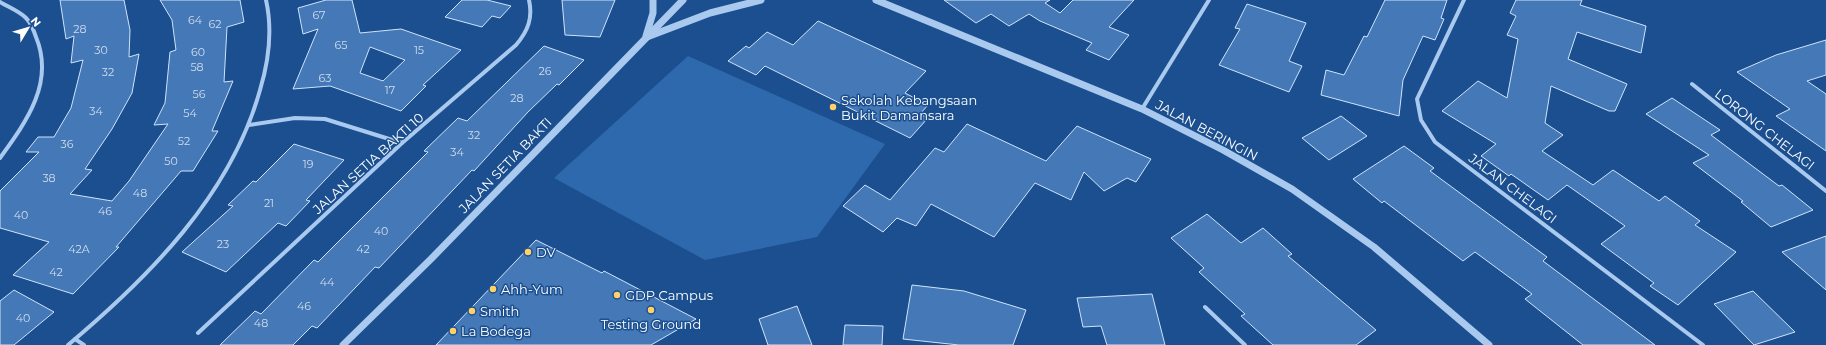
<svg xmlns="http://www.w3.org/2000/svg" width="1826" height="345" viewBox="0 0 1826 345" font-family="Montserrat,sans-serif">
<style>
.green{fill:#2e69ad}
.building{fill:#4478b7;stroke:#cfe3fa;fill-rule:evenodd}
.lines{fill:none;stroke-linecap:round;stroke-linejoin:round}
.minor{stroke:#a9c9ee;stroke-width:4}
.tertiary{stroke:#a9c9ee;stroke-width:7}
.poi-dot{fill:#ffd166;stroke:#1b4f8f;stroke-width:1.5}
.labels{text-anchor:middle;stroke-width:3;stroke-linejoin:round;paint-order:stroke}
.number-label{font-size:11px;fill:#d0dded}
.poi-label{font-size:13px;fill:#fff;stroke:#1b4f8f;text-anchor:start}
.street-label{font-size:13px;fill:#fff;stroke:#1b4f8f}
</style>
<rect width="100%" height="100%" fill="#1b4f8f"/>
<path class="green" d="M688,56l197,88 -68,93 -112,23 -151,-82z"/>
<g class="building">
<path d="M60,0h64l6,30 -1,27 10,-3 -7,39 -20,36 -27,40 7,1 -22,24 42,7 17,-20 39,-57 -14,1 11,-22 5,-51 6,-2 -4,-30 -12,-20h80l4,22 -17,5 -3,55 9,-1 -21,50h6l-25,40h-12l-65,76h3l-46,47 -60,-19 36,-33 -49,-14v-37l39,-39h-13l12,-15h16l17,-29 12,-48 -12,3 3,-27 -8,3z"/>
<path d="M326,0h26l8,33 41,-4 60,21 -38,35 3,1 -25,25 -71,-25 -37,3 25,-60 -15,5 -5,-26zM370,47l35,13 -22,21 -23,-8z"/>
<path d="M462,0h25l24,6 -11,12 -8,-2 -10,11 -37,-10z"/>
<path d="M562,0h53l-15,37 -35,-2z"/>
<path d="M944,0h106l-5,3 15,10 13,-13h61l-25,27 20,8 -20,25 -23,-10 6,-7 -52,-22 -11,-7 -20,12 -18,-12 -15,9z"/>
<path d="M1385,0h62l-6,18 3,1 -9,21 -12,-4 -20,44 -4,36 -78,-21 5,-25 18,5 20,-39 3,1z"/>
<path d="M1516,0h66l-2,5 66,21 -5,27 -64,-21 -9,27 59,25 -12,27h-6l-58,-25 -6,37 18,12 -21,16 51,34 20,-15 46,31 6,-5 35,25 -5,4 41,27 -58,53 -28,-19 4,-3 -53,-39 24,-18 -58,-41 -19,15 -37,-26 -2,2 -28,-20 15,-12 -54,-33 36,-30 29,17 11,-59 -11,-4 9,-19 -6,-3z"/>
<path d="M1247,4l59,19 -17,38 13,5 -13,26 -70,-27 21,-36 -5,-1z"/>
<path d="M818,21l108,50 -21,22 23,12 -8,9 8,4 -18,20 -145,-72 -9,9 -28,-14 18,-15 3,2 18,-16 26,13z"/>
<path d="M1826,40v35l-19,6 19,13v57l-50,-35 14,-7 -53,-37 39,-17z"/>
<path d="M544,46l40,14 -25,25 -2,-1 -29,28 -54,59 -2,-1 -93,98 -4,-1 -58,61 -5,-2 -19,19h-73l35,-34 6,3 53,-54 4,2 110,-110 -4,-1 34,-33 9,3z"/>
<path d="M1672,98l48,32 -9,5 68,51 3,-1 31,25 -42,17 -30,-25 2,-1 -50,-38 16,-8 -63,-41z"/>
<path d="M1341,116l26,20 -38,24 -27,-22z"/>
<path d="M967,124l79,37 31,-35 74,33 -15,23 -9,-4 -23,13 -20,-19 -13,28 -36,-17 -41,54 -63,-33 -15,22 -19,-8 -14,14 -40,-26 22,-21 25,15 45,-52 9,4z"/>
<path d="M294,144l50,16 -38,40 4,1 -24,25 -8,-3 -52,49 -44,-20 51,-46 -5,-1 25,-24 3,1z"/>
<path d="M1404,146l30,22 -4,3 117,86 -4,4 112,84h-72l-58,-46 7,-5 -57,-42 -12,9 -79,-60 -2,2 -29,-24z"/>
<path d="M1207,214l34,29 22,-15 29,26 -4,2 88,74 -20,15h-83l-32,-29 4,-2 -46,-42 5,-4 -33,-30z"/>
<path d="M1826,236v54l-44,-38z"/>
<path d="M536,240l66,33 2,-2 92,48 -45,26h-215z"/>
<path d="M912,285l52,6 62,19 -13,35h-54l-56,-6z"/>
<path d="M14,290l40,22 -40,33h-14v-44z"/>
<path d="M1753,291l42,41 -41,13 -40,-41z"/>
<path d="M1152,294l13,51h-58l-6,-19 -18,1 -6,-29z"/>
<path d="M797,306l15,39h-44l-9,-26z"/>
<path d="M845,325l38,1 -1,19h-39z"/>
</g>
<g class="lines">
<g class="minor">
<path d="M1464,0l-47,99 4,21 14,22 268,203"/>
<path d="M0,2c8,5 19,9 26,16 5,5 8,13 10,19 19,46 -10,85 -36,121"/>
<path d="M1692,84l134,107"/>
<path d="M1142,109l67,-109"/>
<path d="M249,125l46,-7 30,1 77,24"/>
<path d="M1205,307l40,38"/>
<path d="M198,333l204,-190 114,-98c12,-14 17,-27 13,-45"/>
<path d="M75,339l9,6"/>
<path d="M68,345c81,-68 163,-150 192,-255 9,-30 13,-59 6,-90"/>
</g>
<g class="tertiary">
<path d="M876,0l266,109 81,41 69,39 82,58 115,98"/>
<path d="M646,36l7,-23v-13"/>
<path d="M647,37l63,-24 51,-13"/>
<path d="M343,345l88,-86 252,-259"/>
</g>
</g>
<g class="poi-dot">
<circle cx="833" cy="107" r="4"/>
<circle cx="528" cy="252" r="4"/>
<circle cx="493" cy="289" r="4"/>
<circle cx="617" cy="295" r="4"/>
<circle cx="651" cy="310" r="4"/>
<circle cx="472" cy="311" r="4"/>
<circle cx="453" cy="331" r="4"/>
</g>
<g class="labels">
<g class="number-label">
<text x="319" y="19">67</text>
<text x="195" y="24">64</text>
<text x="215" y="28">62</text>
<text x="80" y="33">28</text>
<text x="341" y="49">65</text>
<text x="101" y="54">30</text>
<text x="419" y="54">15</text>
<text x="198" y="56">60</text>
<text x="197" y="71">58</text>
<text x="545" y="75">26</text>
<text x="108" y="76">32</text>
<text x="325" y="82">63</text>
<text x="390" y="94">17</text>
<text x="199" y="98">56</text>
<text x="517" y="102">28</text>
<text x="96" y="115">34</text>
<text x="190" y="117">54</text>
<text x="474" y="139">32</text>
<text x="184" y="145">52</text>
<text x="67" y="148">36</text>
<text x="457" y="156">34</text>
<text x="171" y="165">50</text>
<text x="308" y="168">19</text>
<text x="49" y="182">38</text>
<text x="140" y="197">48</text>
<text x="269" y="207">21</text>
<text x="105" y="215">46</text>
<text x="21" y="219">40</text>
<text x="381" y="235">40</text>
<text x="223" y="248">23</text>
<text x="79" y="253">42A</text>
<text x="363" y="253">42</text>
<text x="56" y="276">42</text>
<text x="327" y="286">44</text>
<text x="304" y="310">46</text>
<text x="23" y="322">40</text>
<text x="261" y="327">48</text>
</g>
<g class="poi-label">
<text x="841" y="105">Sekolah Kebangsaan<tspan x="841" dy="15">Bukit Damansara</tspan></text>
<text x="536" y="257">DV</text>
<text x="501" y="294">Ahh-Yum</text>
<text x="625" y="300">GDP Campus</text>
<text x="480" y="316">Smith</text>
<text x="651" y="329" text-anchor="middle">Testing Ground</text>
<text x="461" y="336">La Bodega</text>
</g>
<g class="street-label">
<text transform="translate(1765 129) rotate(38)" y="5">LORONG CHELAGI</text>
<text transform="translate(1207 130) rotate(28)" y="5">JALAN BERINGIN</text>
<text transform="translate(368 163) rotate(-42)" y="5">JALAN SETIA BAKTI 10</text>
<text transform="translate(505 165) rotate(-46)" y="5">JALAN SETIA BAKTI</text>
<text transform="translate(1513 188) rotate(37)" y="5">JALAN CHELAGI</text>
</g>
</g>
<g transform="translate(28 28) rotate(52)" stroke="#1b4f8f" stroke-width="3" paint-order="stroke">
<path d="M0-3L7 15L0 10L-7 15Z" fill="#ffffff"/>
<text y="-6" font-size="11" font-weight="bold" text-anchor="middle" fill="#ffffff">N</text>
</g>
</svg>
